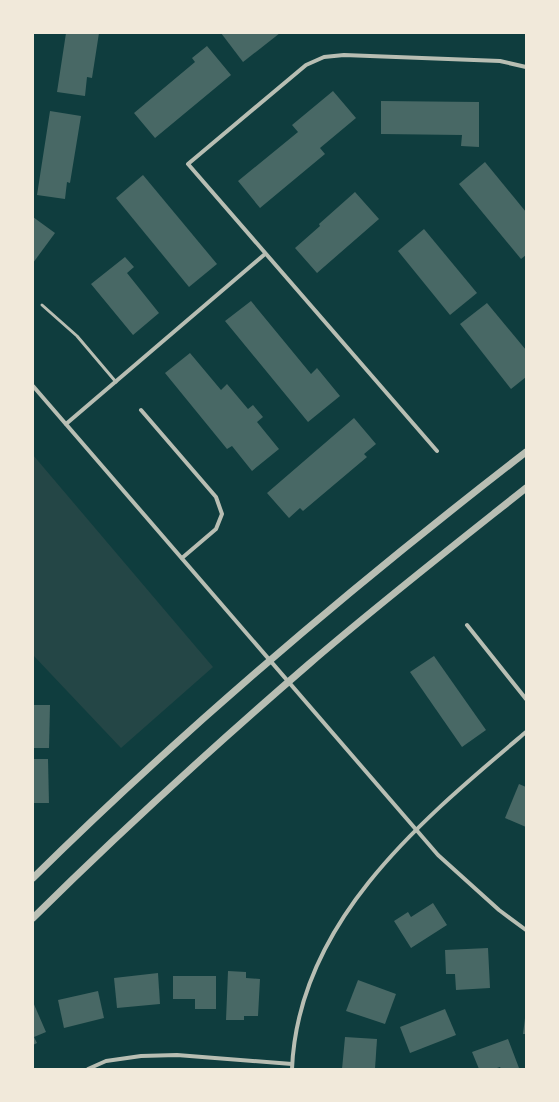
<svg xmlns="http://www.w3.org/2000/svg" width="559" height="1102" viewBox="0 0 559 1102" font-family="'Nunito Sans',sans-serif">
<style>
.green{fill:#244646}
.building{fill:#486865}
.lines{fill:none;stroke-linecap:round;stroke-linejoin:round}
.service{stroke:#b8beb3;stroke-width:3}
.minor{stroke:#b8beb3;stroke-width:4}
.tertiary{stroke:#b8beb3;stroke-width:7}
</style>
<rect width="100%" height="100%" fill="#0f3d3e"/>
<path class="green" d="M33,455l180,212 -92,81 -88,-93z"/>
<g class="building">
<path d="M66,33h33l-7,45 -5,-1 -2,19 -28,-4z"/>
<path d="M221,33h59l-37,29z"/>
<path d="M207,46l24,29 -76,63 -21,-25 61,-51 -3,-4z"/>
<path d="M333,91l23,27 -36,30 5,6 -65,54 -22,-27 60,-49 -6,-7z"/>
<path d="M381,101l98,1v45l-18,-1 1,-11 -81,-1z"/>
<path d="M50,111l31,5 -11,67 -3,-1 -2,17 -28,-4z"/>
<path d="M485,162l41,50v43l-5,4 -62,-75z"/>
<path d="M143,175l74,89 -28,23 -73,-89z"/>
<path d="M355,192l24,27 -62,54 -22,-25 25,-22 -1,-2z"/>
<path d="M33,217l22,16 -22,30z"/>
<path d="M424,229l53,64 -27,22 -52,-64z"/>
<path d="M125,257l9,10 -7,6 32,40 -26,22 -42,-51z"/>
<path d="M251,301l60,73 6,-6 23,28 -32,26 -83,-101z"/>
<path d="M487,303l39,47v27l-15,12 -51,-65z"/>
<path d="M190,353l31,37 6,-6 21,25 5,-4 10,12 -6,5 22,27 -27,22 -20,-25 -5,3 -62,-76z"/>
<path d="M354,418l22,26 -12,10 3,3 -64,54 -3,-3 -11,10 -22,-25z"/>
<path d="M434,656l52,74 -24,17 -52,-75z"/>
<path d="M33,705h17l-1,43h-16z"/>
<path d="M33,759h15l1,44h-16z"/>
<path d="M519,784l7,3v40l-21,-9z"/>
<path d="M433,903l14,22 -36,23 -17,-27 14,-9 3,5z"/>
<path d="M488,948l2,40 -34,2 -1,-16h-9l-1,-24z"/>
<path d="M228,971l18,1v6l14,1 -2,37h-14v4h-18z"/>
<path d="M158,973l2,31 -43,4 -3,-30z"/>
<path d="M173,976h43v33h-21v-10h-22z"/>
<path d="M358,980l38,14 -11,30 -39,-13z"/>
<path d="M98,991l6,27 -40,10 -6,-28z"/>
<path d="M33,1002l13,30 -12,5 3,6 -4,2z"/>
<path d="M445,1009l11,26 -46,18 -10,-26z"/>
<path d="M525,1018h1v16h-3z"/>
<path d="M345,1037l32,2 -2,30h-33z"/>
<path d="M508,1039l11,29 -18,1 -1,-2 -6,2h-15l-7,-17z"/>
</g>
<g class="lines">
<path class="service" d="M42,305l35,31 39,46"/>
<g class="minor">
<path d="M33,386l405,469 61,55 27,20"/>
<path d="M141,410l75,87 6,17 -6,15 -34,29"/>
<path d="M66,424l199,-170"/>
<path d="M437,451l-249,-287 118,-99 18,-8 20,-2 156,6 26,6"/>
<path d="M467,625l59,74"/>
<path d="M88,1069l18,-8 35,-5 36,-1 115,9"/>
<path d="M292,1069c6,-148 130,-249 234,-337"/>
</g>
<g class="tertiary">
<path d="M33,878c155,-153 321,-293 493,-426"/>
<path d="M33,918c89,-88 181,-172 276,-254 71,-61 144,-118 217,-176"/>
</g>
</g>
<rect width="559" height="1102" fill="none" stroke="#f1e9da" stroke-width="68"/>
</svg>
